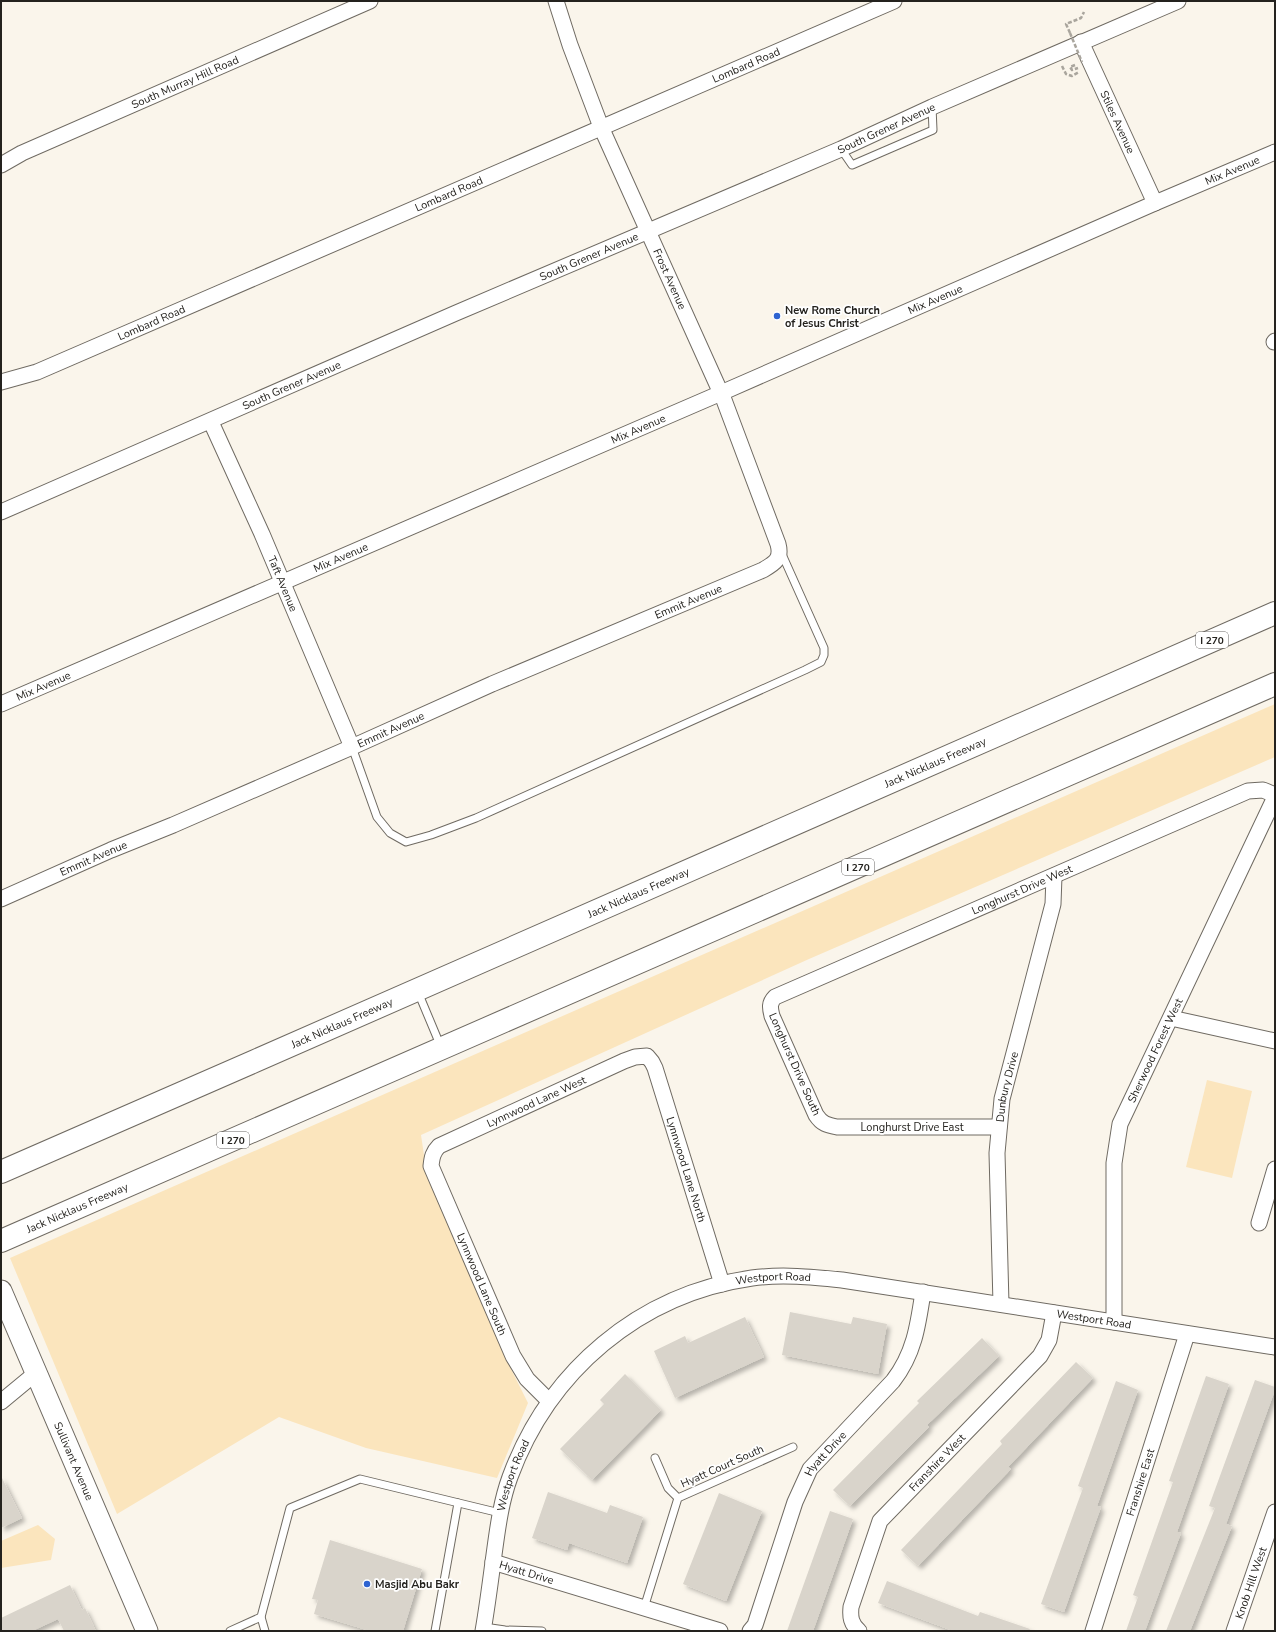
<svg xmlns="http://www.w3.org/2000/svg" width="1276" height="1632" viewBox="0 0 1276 1632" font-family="'Nunito Sans',sans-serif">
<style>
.green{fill:#fbe5bd}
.building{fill:#d9d4cb;filter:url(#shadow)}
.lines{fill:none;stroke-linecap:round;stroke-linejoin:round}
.lane-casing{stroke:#6f6a62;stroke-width:9}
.street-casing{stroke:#6f6a62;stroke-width:17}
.secondary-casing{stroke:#6f6a62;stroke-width:23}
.highway-casing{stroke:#6f6a62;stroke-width:24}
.path{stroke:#a9a59d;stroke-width:2.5;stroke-dasharray:4 2;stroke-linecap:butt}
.lane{stroke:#fff;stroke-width:7}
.street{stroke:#fff;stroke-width:15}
.secondary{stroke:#fff;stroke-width:21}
.highway{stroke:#fff;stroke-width:22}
.path-bridge{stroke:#a9a59d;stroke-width:2.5;stroke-dasharray:4 2;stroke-linecap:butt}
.poi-dot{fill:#2e63d1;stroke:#fff;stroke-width:1.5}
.labels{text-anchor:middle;stroke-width:3.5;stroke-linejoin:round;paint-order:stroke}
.shield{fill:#fff;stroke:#666462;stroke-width:1}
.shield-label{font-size:10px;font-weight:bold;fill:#24221e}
.street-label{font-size:11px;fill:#24221e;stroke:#fff}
.poi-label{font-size:11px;font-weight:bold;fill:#24221e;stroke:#fff;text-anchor:start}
</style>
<defs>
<filter id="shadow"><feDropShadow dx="3.5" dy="3.5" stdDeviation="2" flood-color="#0004"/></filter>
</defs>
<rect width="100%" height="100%" fill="#faf5eb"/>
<g class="green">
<path d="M1275,704v53l-466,202 -388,176 4,27 85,205 18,36 -31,75 -131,-30 -87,-31 -162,97 -107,-256z"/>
<path d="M1207,1080l45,11 -20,87 -46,-11z"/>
<path d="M38,1525l17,14 -4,21 -50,8v-27z"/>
</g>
<g class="building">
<path d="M790,1312l61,12 2,-7 34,7 -9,50 -96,-19z"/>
<path d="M745,1317l19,40 -89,41 -21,-47 31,-15 3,7z"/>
<path d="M982,1338l17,18 -72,69 2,2 -79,79 -17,-16 86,-87 -2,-2z"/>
<path d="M1076,1362l17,16 -85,89 3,2 -93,97 -17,-16 101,-106 -2,-3z"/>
<path d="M625,1374l36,36 -69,70 -32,-31 44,-45 -4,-4z"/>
<path d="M1206,1376l23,8 -52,148 4,1 -36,98h-19l12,-34 -5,-2 40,-113 -4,-1z"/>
<path d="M1255,1380l20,7v3l-49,134 6,2 -42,105h-24l49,-123 -6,-2z"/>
<path d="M1116,1381l22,9 -41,116 4,1 -37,105 -23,-8 42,-116 -5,-2z"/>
<path d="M1,1476l21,42 -21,10z"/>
<path d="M548,1492l59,21 3,-8 33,12 -16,46 -58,-20 -2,7 -35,-12z"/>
<path d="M719,1493l43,18 -36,90 -43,-17z"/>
<path d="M830,1511l23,8 -40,112h-26z"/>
<path d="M330,1540l92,29 -19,62h-33l-56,-17 4,-14 -6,-1z"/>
<path d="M887,1581l91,35 2,-4 50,17 -1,2h-76l-75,-28z"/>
<path d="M70,1585l12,25 3,-2 11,23h-32l-6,-12 -26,12h-31v-13z"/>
</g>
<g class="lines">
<defs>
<g id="lane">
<path d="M841,149l11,16 81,-35 -1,-23"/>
<path d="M352,747l25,70 13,16 16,9 25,-7 45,-17 329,-148 16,-8 3,-7v-7l-43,-96"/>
<path d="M418,992l23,55"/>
<path d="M655,1458l13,30 10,10"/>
<path d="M644,1608l34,-110 115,-51"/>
<path d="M261,1617l4,14"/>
<path d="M484,1627l21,3 37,1"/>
<path d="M230,1631l31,-14 29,-109 70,-29 140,34"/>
<path d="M435,1631l23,-128"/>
</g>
<g id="street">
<path id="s1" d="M1081,42l74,161"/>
<path id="s2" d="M1,165l21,-12 348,-152"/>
<path d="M1274,342l1,-1"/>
<path id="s3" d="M1,382l36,-10 857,-371"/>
<path id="s4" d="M211,422l51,112 90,213"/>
<path id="s5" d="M1,512l455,-199 385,-164 91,-42 246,-106"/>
<path id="s6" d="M1,704l720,-311 434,-190 120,-51"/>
<path id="s7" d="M1,899l110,-49 62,-25 179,-78 140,-63 271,-114c12,-7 19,-11 15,-26l-54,-144 -123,-273 -31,-82 -14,-44"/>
<path d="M1171,1018l104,23"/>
<path id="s8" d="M999,1127h-162c-10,-2 -15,-3 -21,-12l-44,-99c-2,-8 -3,-13 3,-19l473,-206 15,-1 12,5"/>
<path d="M1259,1223l16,-54"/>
<path id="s9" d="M1001,1304l-4,-151 5,-54 51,-195 1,-28"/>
<path id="s10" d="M1114,1322v-159l6,-39 155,-327"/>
<path id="s11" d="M549,1401l-22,-22 -14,-23 -82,-190c1,-9 2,-14 8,-20l185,-85 11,-4 12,-1 5,6 3,6 67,216"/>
<path d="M1,1402l35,-29"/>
<path id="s12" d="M493,1562l227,69"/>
<path id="s13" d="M483,1631c4,-23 7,-46 10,-69 4,-28 7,-58 17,-85 39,-106 129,-183 242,-199 30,-4 60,-1 90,2l433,67"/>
<path id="s14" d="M750,1631l5,-6 40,-123 15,-33 83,-88c21,-27 25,-55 30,-89"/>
<path id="s15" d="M859,1631c-8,-7 -9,-14 -8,-24l29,-86 160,-165 9,-16 5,-27"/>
<path id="s16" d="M1093,1631l94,-297"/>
<path id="s17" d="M1234,1631l41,-119"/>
</g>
<g id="secondary">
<path id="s18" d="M1,1291l146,340"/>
</g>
<g id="highway">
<path id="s19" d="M1,1172l254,-111 1020,-448"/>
<path id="s20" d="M1,1241l1274,-557"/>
</g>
</defs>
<use href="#lane" class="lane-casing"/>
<use href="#street" class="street-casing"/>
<use href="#secondary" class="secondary-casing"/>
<use href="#highway" class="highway-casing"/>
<g class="path">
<path d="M1070,33l-4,-9 15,-6 3,-6"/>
<path d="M1075,65l-5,2 2,3 6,-2"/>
<path d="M1062,66l4,8 6,2 7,-4"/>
</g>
<use href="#lane" class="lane"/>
<use href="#street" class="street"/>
<use href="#secondary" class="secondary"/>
<use href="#highway" class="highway"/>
<path class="path-bridge" d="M1070,33l12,29"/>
</g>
<g class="poi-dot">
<circle cx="777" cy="316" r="4"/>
<circle cx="367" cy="1584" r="4"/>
</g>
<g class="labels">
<g class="shield">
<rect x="1196" y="632" width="32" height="16" rx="3"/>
<rect x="842" y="859" width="32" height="16" rx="3"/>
<rect x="217" y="1132" width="32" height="16" rx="3"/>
</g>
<g class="shield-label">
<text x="1212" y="644">I 270</text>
<text x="858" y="871">I 270</text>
<text x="233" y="1144">I 270</text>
</g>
<g class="street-label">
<text dy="4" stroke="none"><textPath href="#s3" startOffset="810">Lombard Road</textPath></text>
<text dy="4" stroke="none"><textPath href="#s2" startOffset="202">South Murray Hill Road</textPath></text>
<text dy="4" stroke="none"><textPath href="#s1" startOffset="88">Stiles Avenue</textPath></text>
<text dy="4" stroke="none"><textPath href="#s5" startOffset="965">South Grener Avenue</textPath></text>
<text dy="4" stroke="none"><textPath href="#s6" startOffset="1342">Mix Avenue</textPath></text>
<text dy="4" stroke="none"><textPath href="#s3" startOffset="486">Lombard Road</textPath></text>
<text dy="4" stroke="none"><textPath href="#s5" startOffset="641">South Grener Avenue</textPath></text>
<text transform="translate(670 279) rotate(66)" y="4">Frost Avenue</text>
<text dy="4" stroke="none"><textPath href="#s6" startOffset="1018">Mix Avenue</textPath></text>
<text dy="4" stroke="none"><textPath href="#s3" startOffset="162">Lombard Road</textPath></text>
<text dy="4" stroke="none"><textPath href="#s5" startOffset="317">South Grener Avenue</textPath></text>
<text dy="4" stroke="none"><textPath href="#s6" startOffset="694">Mix Avenue</textPath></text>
<text dy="4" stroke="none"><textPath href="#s6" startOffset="370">Mix Avenue</textPath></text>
<text dy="4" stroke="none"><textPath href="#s4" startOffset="177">Taft Avenue</textPath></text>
<text dy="4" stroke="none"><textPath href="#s7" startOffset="749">Emmit Avenue</textPath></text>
<text dy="4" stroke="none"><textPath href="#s6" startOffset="46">Mix Avenue</textPath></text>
<text dy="4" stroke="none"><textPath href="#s7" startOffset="425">Emmit Avenue</textPath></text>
<text dy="4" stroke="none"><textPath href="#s19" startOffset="1020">Jack Nicklaus Freeway</textPath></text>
<text dy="4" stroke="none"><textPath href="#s7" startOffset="101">Emmit Avenue</textPath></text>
<text dy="4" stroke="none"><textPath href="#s8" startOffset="585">Longhurst Drive West</textPath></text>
<text dy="4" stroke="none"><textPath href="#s19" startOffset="696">Jack Nicklaus Freeway</textPath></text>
<text dy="4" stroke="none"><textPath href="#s19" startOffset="372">Jack Nicklaus Freeway</textPath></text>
<text dy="4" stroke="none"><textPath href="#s10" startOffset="280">Sherwood Forest West</textPath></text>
<text transform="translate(795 1064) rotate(66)" y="4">Longhurst Drive South</text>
<text dy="4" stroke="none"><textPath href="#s9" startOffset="218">Dunbury Drive</textPath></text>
<text dy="4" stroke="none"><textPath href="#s11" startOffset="394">Lynnwood Lane West</textPath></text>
<text x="912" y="1131">Longhurst Drive East</text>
<text dy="4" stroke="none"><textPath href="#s11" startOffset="635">Lynnwood Lane North</textPath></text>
<text dy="4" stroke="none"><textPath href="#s20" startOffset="83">Jack Nicklaus Freeway</textPath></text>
<text dy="4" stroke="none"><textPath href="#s13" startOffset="507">Westport Road</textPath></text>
<text transform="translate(482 1284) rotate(67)" y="4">Lynnwood Lane South</text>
<text dy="4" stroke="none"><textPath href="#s13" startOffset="831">Westport Road</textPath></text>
<text dy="4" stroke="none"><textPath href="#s14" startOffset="195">Hyatt Drive</textPath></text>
<text dy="4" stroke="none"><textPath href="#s18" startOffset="185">Sullivant Avenue</textPath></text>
<text dy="4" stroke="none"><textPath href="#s15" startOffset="199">Franshire West</textPath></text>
<text transform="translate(722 1466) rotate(-24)" y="4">Hyatt Court South</text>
<text dy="4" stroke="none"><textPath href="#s13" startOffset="159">Westport Road</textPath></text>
<text dy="4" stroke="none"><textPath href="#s16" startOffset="156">Franshire East</textPath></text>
<text dy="4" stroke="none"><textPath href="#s12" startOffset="35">Hyatt Drive</textPath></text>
<text dy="4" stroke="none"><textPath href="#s17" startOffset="51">Knob Hill West</textPath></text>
</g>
<g class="poi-label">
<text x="785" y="314">New Rome Church<tspan x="785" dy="13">of Jesus Christ</tspan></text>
<text x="375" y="1588">Masjid Abu Bakr</text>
</g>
</g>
<rect width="1276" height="1632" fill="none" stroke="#24221e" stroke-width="4"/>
</svg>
